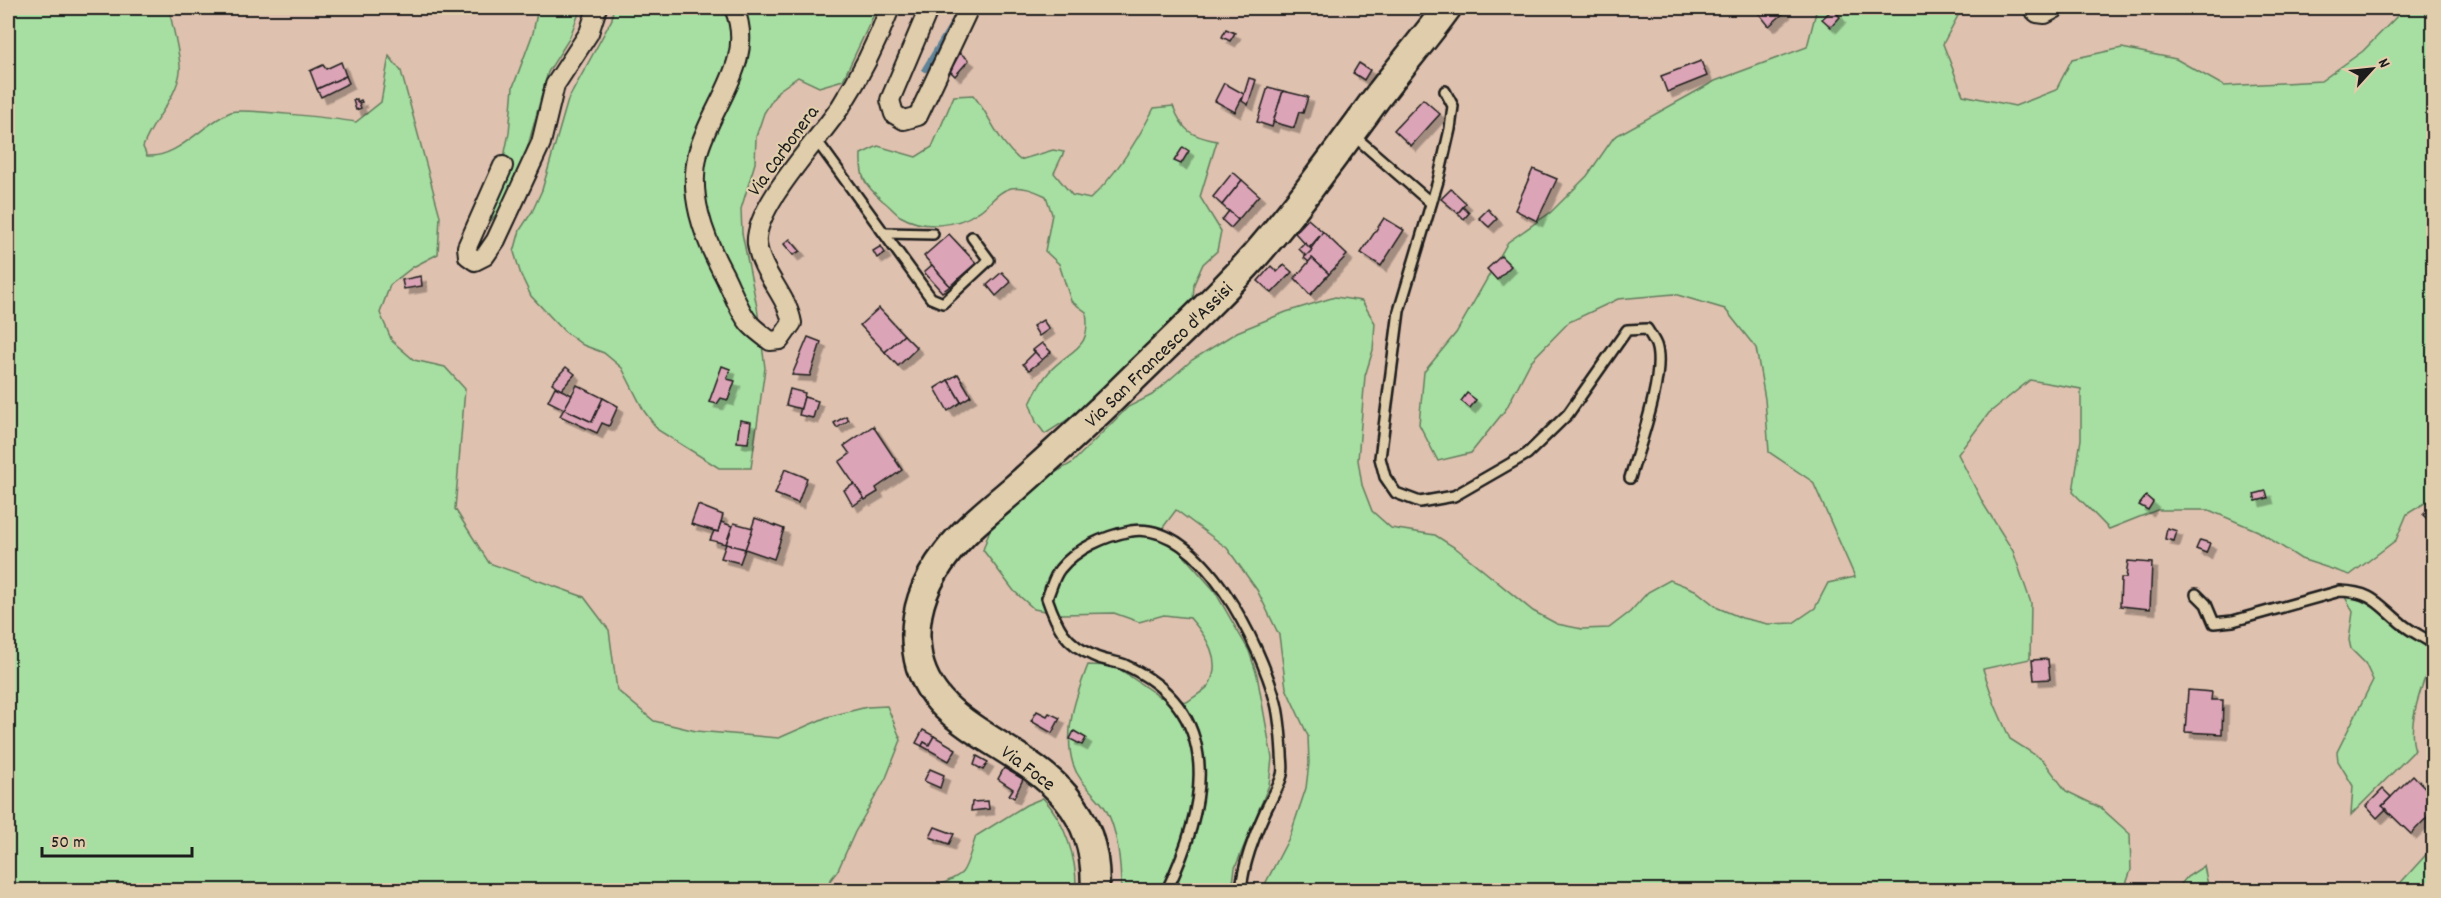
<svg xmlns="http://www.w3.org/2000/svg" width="2441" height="898" viewBox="0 0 2441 898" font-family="Dekko,sans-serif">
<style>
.green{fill:#a7dea1;stroke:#627d5e;stroke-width:1.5}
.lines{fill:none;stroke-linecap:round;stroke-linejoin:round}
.stream{stroke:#5f8398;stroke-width:6}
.building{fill:#dca4b7;stroke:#1c1c1c;stroke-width:1.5;filter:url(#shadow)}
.lane-casing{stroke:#1c1c1c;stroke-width:14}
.street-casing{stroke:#1c1c1c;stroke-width:22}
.secondary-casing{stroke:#1c1c1c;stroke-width:32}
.lane{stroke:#e0cdab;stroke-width:9}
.street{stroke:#e0cdab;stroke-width:18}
.secondary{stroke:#e0cdab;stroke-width:27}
.labels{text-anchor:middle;stroke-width:4.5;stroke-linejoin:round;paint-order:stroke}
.street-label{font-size:20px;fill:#1c1c1c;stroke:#e0cdab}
</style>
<defs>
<filter id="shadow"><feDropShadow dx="5.5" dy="5.5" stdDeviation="0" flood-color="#0004"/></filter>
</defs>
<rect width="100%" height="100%" fill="#dfc1af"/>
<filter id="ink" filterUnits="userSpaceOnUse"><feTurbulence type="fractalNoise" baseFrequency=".0167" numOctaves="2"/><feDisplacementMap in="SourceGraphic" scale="12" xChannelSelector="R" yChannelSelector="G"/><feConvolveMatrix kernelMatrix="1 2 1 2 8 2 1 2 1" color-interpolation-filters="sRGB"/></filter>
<g filter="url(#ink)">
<g class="green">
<path d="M8,8h161c2,14 13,52 11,64 -4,28 -28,48 -37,75l4,9c31,2 55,-32 84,-44 12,-4 107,7 125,10l25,-20 8,-46 12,15 39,145 -2,38 -25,13 -23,18 -10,28 12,28 22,19 31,7 20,22 -10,120 34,54 95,34 25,33 8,60 37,31 42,10 83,7 48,-21 40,-10 20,-1 14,34 -15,38 -31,54 -17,38 -15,20h-815z"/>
<path d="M538,8h43l-12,31 -21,33 -26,96 -15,32 -28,36 23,-69 7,-34 4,-46 20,-54z"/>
<path d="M613,8h264l-34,72 -24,7 -21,-10 -20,14 -14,22 -8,24 -1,26 -14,46 1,24 15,74 8,61 -14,100h-32l-61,-38 -14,-19 -22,-43 -18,-15 -21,-8 -19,-14 -33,-35 -10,-21 -7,-23 6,-22 12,-18 10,-22 26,-90 44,-81z"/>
<path d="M1817,8h145l-19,36 20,51 52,11 41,-16 16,-31 50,-11 54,11 48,27 97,-5 42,-30 42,-43h28v490l-26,16 -11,26 -46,35 -49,-16 -43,-28 -49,-21h-52l-48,19 -36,-37 8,-53v-50l-51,-9 -41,33 -31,41 26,51 29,46 18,52 -1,56 -47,10 12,36 15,34 33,21 23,31 35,17 29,26 1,36 -7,20h-862l28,-54 16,-48 3,-25 -1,-27 -22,-48 -7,-53 -22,-45 -30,-42 -51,-38 -15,20 53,60 35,61 8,24 15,83 -3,27 -34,83 -3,22h-111c0,-24 -3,-64 -18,-85 -10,-13 -25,-24 -30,-41 -10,-33 3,-68 15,-99l27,1 45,31 27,5c6,-5 18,-11 22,-17 14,-25 -3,-49 -19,-67l-26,-3 -25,7 -25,-9 -53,1 -27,-5 -20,-18 -31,-41 8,-24 60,-51 21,-12 56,-56 24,-12 40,-35 45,-28 49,-20 49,-15 27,4 13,22 -2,27 -8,26 -7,84 4,25 10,26 19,17 44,7 22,14 76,62 24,13 25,5 27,-1 21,-16 18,-20 22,-12 25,10 23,18 24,10 26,6 25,-1 22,-15 13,-25 27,-6 -42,-95 -44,-30 -4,-53 -9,-51 -31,-39 -51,-15 -56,5 -49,23 -38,39 -25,48 -35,44 -33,8 -19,-37 5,-52 32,-39 52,-91 43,-30 36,-36 27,-39 101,-56 92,-34z"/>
<path d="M973,95c19,23 23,45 47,65l33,-10 11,2 -10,21 18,22 18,4c27,-25 47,-58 64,-91l19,-2c10,25 17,30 44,35l-17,56 21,34 -4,20 -14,13 -9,20 -1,19 -51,56 -64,54 -33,21 -9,-12 -6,-18c5,-11 11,-23 19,-32 21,-24 43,-21 37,-60l-15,-11 -12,-37 -14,-13 7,-37 -6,-18c-11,-5 -21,-10 -35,-8 -15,4 -21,17 -33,24 -22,15 -54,18 -78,4 -6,-4 -11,-11 -17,-15 -18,-16 -23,-22 -22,-47l17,-8 38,11 16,-10 22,-51z"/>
<path d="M2344,595c35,7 58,39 89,56 0,10 -3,12 -6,21 -8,22 -20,56 -12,78l-64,65 2,-29 -15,-25 -1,-9 36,-72 -8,-17 -14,-14 -2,-9 4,-28z"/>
<path d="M1043,798c22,23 34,61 33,92h-147c41,-20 32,-10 47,-54l50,-31z"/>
<path d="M2433,847v43h-39z"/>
<path d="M2204,866l5,24h-33l11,-13z"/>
</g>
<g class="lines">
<path class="stream" d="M925,69l28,-46"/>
</g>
<g class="building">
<path d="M1759,8h22l4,4 -16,14 -13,-16z"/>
<path d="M1833,9l7,8 -9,10 -9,-8z"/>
<path d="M1226,29l9,4 -5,8 -8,-4z"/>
<path d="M960,53l9,7 -14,16 -5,-5z"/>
<path d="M1701,61l6,15 -40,16 -6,-16z"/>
<path d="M341,62l5,14 -29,13 -7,-18 13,-6 3,4z"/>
<path d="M1359,63l11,7 -6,10 -11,-7z"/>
<path d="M346,76l3,7 -28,14 -4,-8z"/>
<path d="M1249,78l7,2 -8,25 -6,-4z"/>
<path d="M1224,83l20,11 -9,18 -20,-11z"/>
<path d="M1268,87l15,4 -11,36 -15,-5z"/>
<path d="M1283,91l25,6 -5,16 -4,-1 -5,16 -21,-6z"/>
<path d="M357,99v3l4,-2 1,2 -3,1 2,5 -5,2 -3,-10z"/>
<path d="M1423,99l17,15 -29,32 -17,-16z"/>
<path d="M1183,147l6,4 -8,13 -7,-3z"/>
<path d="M1533,169l24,10 -20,42 -22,-11z"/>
<path d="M1233,172l9,8 -20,25 -9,-8z"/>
<path d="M1242,180l17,15 -21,25 -16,-15z"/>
<path d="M1451,189l15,14 -8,10 -17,-14z"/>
<path d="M1463,207l6,6 -5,6 -6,-6z"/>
<path d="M1488,209l9,10 -8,8 -10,-9z"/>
<path d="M1229,211l9,9 -7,8 -9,-8z"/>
<path d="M1384,218l20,12 -23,36 -20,-13z"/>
<path d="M1308,219l15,13 -14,16 -14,-15z"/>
<path d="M1323,232l24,23 -18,19 -17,-16 -3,4 -5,-4z"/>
<path d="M949,234l27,29 -26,23 -26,-30z"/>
<path d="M790,239l10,12 -7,4 -9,-11z"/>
<path d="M1305,243l7,7 -6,6 -7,-7z"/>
<path d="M881,246l4,7 -8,5 -4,-7z"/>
<path d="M1501,256l10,10 -14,14 -10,-11z"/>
<path d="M1312,258l17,16 -19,21 -15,-17z"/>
<path d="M932,265l18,21 -8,6 -18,-20z"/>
<path d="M1284,265l8,7 -20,21 -14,-12 13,-15 6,6z"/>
<path d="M1002,272l9,10 -15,14 -9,-11z"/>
<path d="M421,276l1,10 -18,3 -2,-9z"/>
<path d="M879,308l25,27 -19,17 -25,-27z"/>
<path d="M1043,320l6,9 -10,7 -6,-10z"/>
<path d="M904,335l13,13 -19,18 -13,-14z"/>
<path d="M808,337l13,5 -11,34 -18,-1z"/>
<path d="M1042,343l9,9 -9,8 -9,-10z"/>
<path d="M1035,352l7,8 -13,10 -6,-6z"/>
<path d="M722,366l8,3 -3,10 8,2 -7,19 -7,-2 -4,6 -8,-2z"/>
<path d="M566,367l9,7 -14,16 -9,-7z"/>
<path d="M958,374l13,22 -10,6 -13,-22z"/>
<path d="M948,380l13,22 -13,9 -13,-23z"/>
<path d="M577,385l26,13 -11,24 -28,-13z"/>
<path d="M555,387l17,8 -8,14 -16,-8z"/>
<path d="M790,389l15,4 -4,16 -15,-4z"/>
<path d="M1467,393l9,7 -6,8 -9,-7z"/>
<path d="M804,397l14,4 -5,17 -14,-3z"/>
<path d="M603,398l15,8 -9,20 -7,-3 -5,10 -37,-17 4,-7 28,13z"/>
<path d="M846,416l3,4 -12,8 -3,-5z"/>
<path d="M740,420l11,2 -3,21 -11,-1z"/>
<path d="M873,426l29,44 -26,18 2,4 -13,8 -26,-38 11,-8 -6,-8z"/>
<path d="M785,469l22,9 -9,25 -23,-9z"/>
<path d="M854,484l10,14 -11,8 -9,-16z"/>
<path d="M2266,491l2,7 -12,3 -2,-7z"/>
<path d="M2146,496l7,6 -5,8 -9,-5z"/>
<path d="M698,505l25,10 -5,17 -27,-8z"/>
<path d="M2431,507l3,2v16l-11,-10z"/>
<path d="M755,518l29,11 -10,30 -29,-10z"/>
<path d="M721,522l11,4 -6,18 -16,-4 4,-9 4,1z"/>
<path d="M734,523l19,5 -8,21 -19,-5z"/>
<path d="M2167,528l10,3 -3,10 -9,-2z"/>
<path d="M2200,540l10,3 -4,10 -10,-4z"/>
<path d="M726,544l19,5 -5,14 -19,-5z"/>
<path d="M2128,561l24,2 -2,46 -30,-3 1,-28h5z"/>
<path d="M2048,659l2,20 -16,1 -2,-20z"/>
<path d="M2188,690l24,2 -1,8h12l-1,34 -37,-2z"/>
<path d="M1037,711l10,5 2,-3 11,5 -8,15 -21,-12z"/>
<path d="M923,730l11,6 -5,9 -5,-3 -2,4 -6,-3z"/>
<path d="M1074,731l12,7 -4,7 -12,-6z"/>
<path d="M934,736l22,13 -7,12 -27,-15 2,-4 5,3z"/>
<path d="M977,756l11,6 -5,8 -9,-5z"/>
<path d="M1004,768l19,11 -9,19 -5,-3 4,-6 -15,-10z"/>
<path d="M930,769l14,6 -4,13 -16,-7z"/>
<path d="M2413,775l21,22v13l-23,24 -29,-28z"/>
<path d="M2383,789l8,8 -9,9 4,3 -9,9 -11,-12z"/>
<path d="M988,801l1,8 -18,2 1,-9z"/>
<path d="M935,827l19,7 -5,10 -19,-7z"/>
</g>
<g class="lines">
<defs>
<g id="lane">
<path d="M1445,91l8,15 -3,23 -12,52 -39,130 -19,147 5,19 11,16 24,9 34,-6 73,-42 41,-40 59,-84 20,-1c3,5 7,11 9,16 10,29 -17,102 -26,133"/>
<path d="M1353,135l78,68"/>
<path d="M817,141l114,157 12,5 46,-43 -17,-23"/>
<path d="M885,233l48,1"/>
<path d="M2196,594l10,10 8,19 19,-2 107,-30c33,1 37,12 61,32 9,8 22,14 33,21"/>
<path d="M1167,890c40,-83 59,-178 -42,-225 -10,-4 -21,-4 -31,-9 -29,-12 -37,-29 -47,-58 4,-9 7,-22 13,-29 17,-21 45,-33 71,-38 71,-11 130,116 145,172 4,16 5,33 6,50 0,7 2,16 0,22 -3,13 -12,25 -17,37 -11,23 -22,54 -24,78"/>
</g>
<g id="street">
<path d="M734,8c23,53 -23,96 -36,145 -10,41 5,82 24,118 9,16 15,37 27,52 6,7 14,12 21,18l10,-1 12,-17c-5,-28 -31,-50 -35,-79 -4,-37 63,-105 84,-138 20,-31 36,-64 49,-98"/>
<path d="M929,8l-39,92 4,14 10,6 14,-4 51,-108"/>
<path d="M2032,8l5,5 8,1 11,-6"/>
<path d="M503,166l-36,81 1,9 7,5 10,-5 11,-16 45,-97 14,-58 34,-52 8,-25"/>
</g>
<g id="secondary">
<path id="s1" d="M1095,890c7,-148 -165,-134 -178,-239 -5,-36 8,-70 30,-98 19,-25 44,-44 67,-64 34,-30 67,-60 99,-91 47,-47 97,-92 141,-141 40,-46 75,-94 111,-143 26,-37 56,-70 82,-106"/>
</g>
</defs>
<use href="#lane" class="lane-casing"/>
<use href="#street" class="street-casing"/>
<use href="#secondary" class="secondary-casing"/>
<use href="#lane" class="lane"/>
<use href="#street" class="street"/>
<use href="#secondary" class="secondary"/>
</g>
</g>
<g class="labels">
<g class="street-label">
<text transform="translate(782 150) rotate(-54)" y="7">Via Carbonera</text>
<text dy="7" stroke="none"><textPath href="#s1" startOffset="710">Via San Francesco d'Assisi</textPath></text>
<text transform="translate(1029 767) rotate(37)" y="7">Via Foce</text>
</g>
</g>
<rect width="2441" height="898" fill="none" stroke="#e0cdab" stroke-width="30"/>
<rect x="15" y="15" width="2411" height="868" fill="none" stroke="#1c1c1c" stroke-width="2" filter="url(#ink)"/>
<g transform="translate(2372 69) rotate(63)" stroke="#e0cdab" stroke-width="4.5" paint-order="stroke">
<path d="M0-4.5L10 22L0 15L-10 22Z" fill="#1c1c1c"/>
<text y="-9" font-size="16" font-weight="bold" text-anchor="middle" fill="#1c1c1c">N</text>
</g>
<path d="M42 847v9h150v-9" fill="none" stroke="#1c1c1c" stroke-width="3"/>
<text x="51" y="847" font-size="18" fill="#1c1c1c" stroke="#e0cdab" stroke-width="4.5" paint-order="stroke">50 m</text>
</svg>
